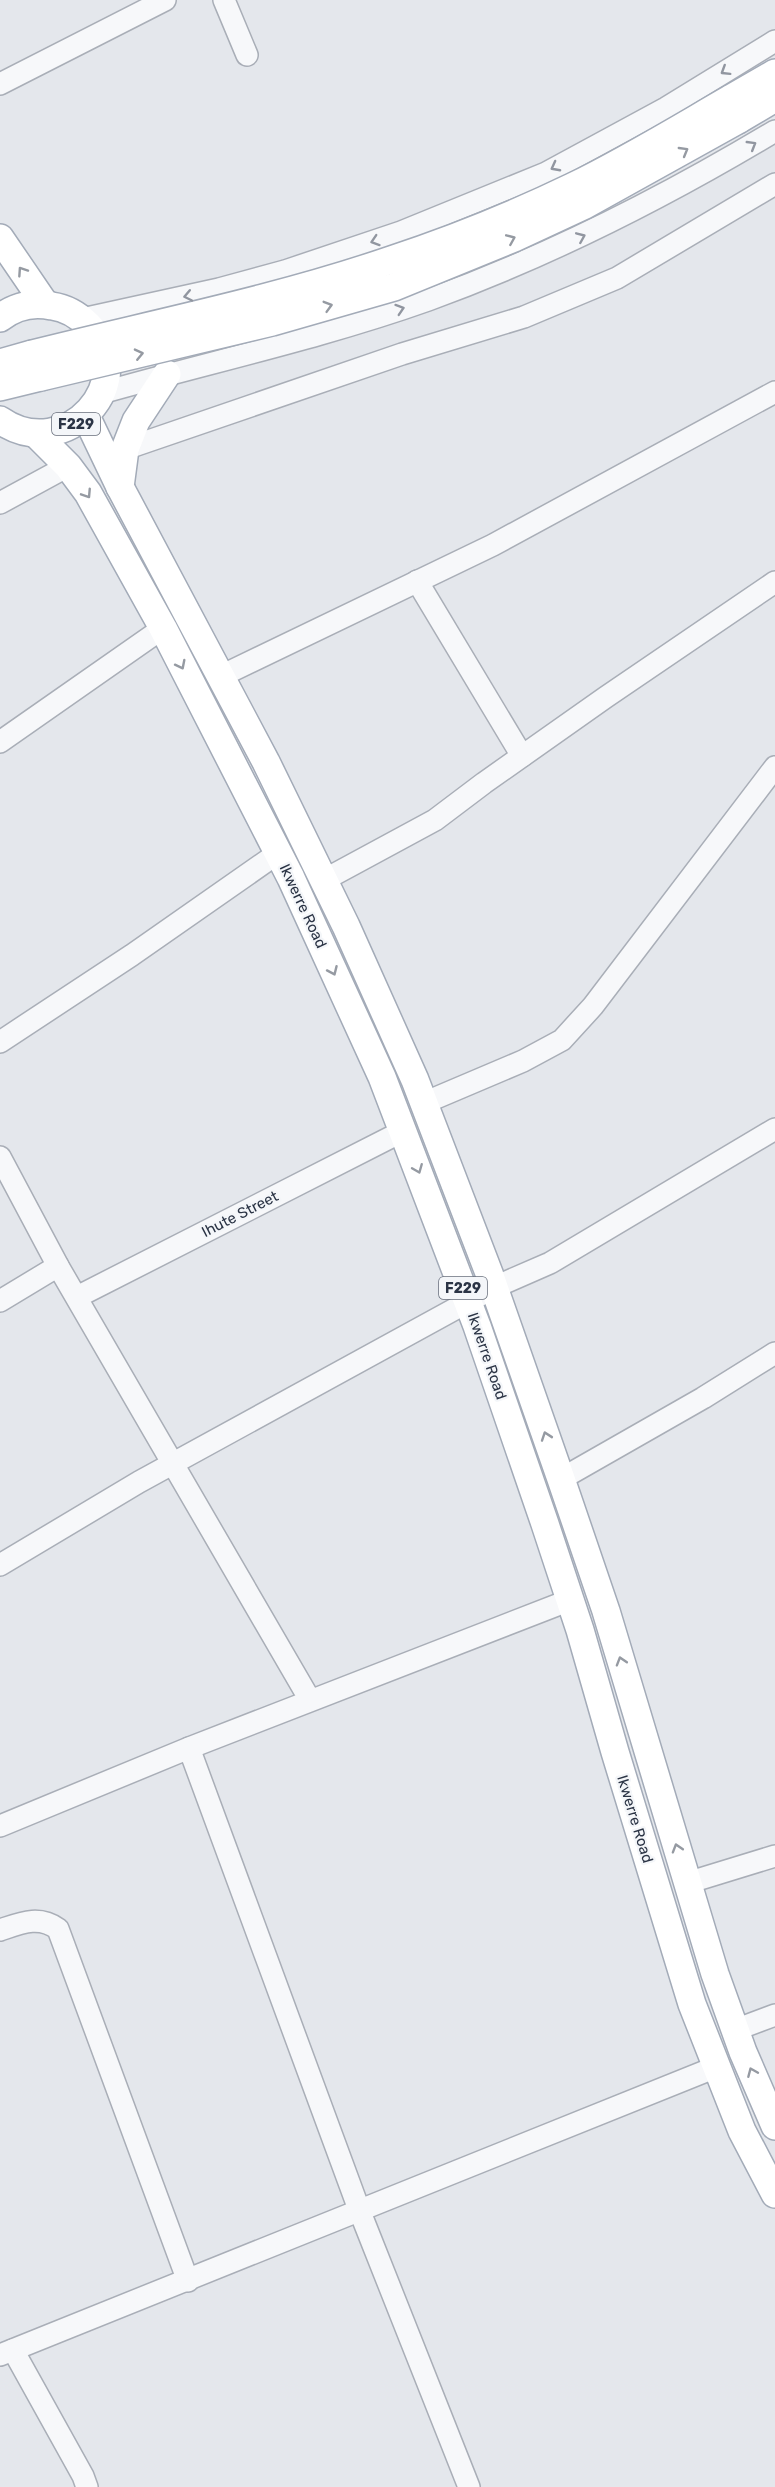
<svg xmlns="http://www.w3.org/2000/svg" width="775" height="2487" viewBox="0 0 775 2487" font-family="Rubik,sans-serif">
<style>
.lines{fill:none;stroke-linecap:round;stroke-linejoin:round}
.minor-casing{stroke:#a9aeb7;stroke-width:24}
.major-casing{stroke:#a3abb8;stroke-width:30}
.minor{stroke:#f7f8fa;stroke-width:21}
.major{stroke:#fff;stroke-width:27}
.major-bridge-casing{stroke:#a3abb8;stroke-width:30;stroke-linecap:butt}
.major-bridge{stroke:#fff;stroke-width:27}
.oneway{stroke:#9196a0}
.oneway2{stroke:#959aa2}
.labels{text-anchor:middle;stroke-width:4.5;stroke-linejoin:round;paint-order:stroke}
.shield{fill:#f4f6f9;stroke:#676e7b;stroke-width:1.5}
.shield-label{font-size:14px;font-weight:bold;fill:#2b3445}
.street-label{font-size:15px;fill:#2b3445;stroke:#f4f6f9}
</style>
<rect width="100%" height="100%" fill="#e4e7ec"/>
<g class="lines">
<defs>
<g id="minor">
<path d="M224,0l23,55"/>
<path d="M0,84l165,-84"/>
<path d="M82,319l137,-30 66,-18 116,-39 145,-59 120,-65 109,-67"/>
<path d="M101,393c109,-31 220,-55 327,-93 121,-44 237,-103 347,-169"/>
<path d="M125,449l277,-95 122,-37 93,-39 158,-94"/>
<path d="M0,503l68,-37"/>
<path d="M417,581l105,175"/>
<path d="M219,677l274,-132 282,-153"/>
<path d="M0,742l163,-114"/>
<path d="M324,880l111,-60 49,-37 122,-86 169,-115"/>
<path d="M0,1042l132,-87 146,-102"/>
<path d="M424,1103l99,-42 39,-21 31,-34 182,-239"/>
<path d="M0,1157l58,109 252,434"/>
<path d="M77,1297l326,-166"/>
<path d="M0,1301l58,-35"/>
<path d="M561,1479l142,-81 72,-45"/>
<path d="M0,1565l139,-83 356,-195 55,-24 225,-134"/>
<path d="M189,1748l171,464 109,275"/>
<path d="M0,1826l189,-78 381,-148"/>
<path d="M687,1883l88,-27"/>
<path d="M0,1930c21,-7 39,-15 58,-1l130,352"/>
<path d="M735,2030l40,-15"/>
<path d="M13,2350l70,126 4,11"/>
<path d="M0,2355l716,-288"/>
</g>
<g id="major">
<path d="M730,99l45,-26"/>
<path d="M738,120l37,-22"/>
<path d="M0,238l45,66"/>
<path d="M0,318c15,-12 34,-16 52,-12 14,2 26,9 36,19 55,55 -22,141 -88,95"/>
<path d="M0,363l32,-9"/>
<path d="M0,387l41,-10"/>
<path d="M86,416l34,71 146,275 80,164 69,154 74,193 72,206 45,132 109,363 28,78 32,74"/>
<path d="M36,434l32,32 20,27 75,135 128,250 91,199 95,249 68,198 35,106 35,122 77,252 50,127 33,63"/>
<path d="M120,487l5,-38 11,-28 31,-47"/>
</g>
</defs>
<use href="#minor" class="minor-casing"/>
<use href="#major" class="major-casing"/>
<use href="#minor" class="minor"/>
<use href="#major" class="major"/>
<defs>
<g id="major-bridge">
<path d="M32,354c120,-30 242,-54 359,-94 61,-20 123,-45 181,-73 54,-26 106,-58 158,-88"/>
<path d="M41,377l231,-55 122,-35 120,-49 71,-33 153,-85"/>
</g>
</defs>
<use href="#major-bridge" class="major-bridge-casing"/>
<use href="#major-bridge" class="major-bridge"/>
</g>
<defs><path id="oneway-chevron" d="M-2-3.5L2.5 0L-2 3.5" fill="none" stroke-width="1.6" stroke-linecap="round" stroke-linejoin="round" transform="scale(1.5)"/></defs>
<g class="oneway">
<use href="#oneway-chevron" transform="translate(725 71) rotate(148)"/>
<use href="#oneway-chevron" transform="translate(752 145) rotate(-31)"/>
<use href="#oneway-chevron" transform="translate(555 167) rotate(152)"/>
<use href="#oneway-chevron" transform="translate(581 237) rotate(-23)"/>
<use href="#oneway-chevron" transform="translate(375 241) rotate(162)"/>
<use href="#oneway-chevron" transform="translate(188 296) rotate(168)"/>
<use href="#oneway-chevron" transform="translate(400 309) rotate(-18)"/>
</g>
<g class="oneway2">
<use href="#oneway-chevron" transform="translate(684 151) rotate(-30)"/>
<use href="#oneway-chevron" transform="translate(511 239) rotate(-23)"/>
<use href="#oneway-chevron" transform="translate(22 271) rotate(-124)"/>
<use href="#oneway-chevron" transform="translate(328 306) rotate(-16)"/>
<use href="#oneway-chevron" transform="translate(139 354) rotate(-13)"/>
<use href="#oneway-chevron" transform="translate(87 494) rotate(57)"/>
<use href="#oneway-chevron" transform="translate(181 665) rotate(63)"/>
<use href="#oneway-chevron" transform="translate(333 971) rotate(66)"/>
<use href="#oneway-chevron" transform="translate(418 1169) rotate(68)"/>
<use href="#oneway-chevron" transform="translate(546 1436) rotate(-109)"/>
<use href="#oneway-chevron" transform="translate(621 1661) rotate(-107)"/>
<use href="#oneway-chevron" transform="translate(677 1848) rotate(-107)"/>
<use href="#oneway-chevron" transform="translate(752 2072) rotate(-113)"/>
</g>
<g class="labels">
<g class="shield">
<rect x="52" y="413" width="48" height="22" rx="4.5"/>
<rect x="439" y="1277" width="48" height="22" rx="4.5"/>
</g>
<g class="shield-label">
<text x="76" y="429">F229</text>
<text x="463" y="1293">F229</text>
</g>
<g class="street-label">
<text transform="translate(303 906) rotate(65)" y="5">Ikwerre Road</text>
<text transform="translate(240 1214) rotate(-27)" y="5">Ihute Street</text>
<text transform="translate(487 1356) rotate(71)" y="5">Ikwerre Road</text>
<text transform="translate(635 1819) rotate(73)" y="5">Ikwerre Road</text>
</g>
</g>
</svg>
